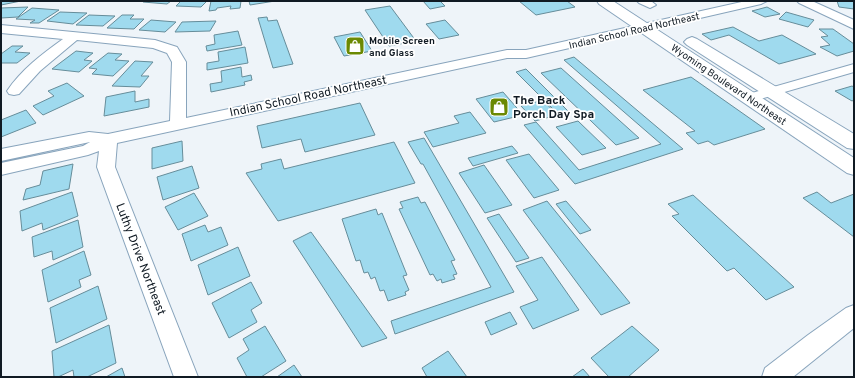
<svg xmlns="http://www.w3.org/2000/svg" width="855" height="378" viewBox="0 0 855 378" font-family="Overpass,sans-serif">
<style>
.building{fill:#9fdaee;stroke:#668d9a}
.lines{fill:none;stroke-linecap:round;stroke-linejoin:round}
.minor-casing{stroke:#88a4bc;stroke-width:2}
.major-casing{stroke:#88a4bc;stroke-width:2}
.minor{fill:#fff;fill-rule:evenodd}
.major{fill:#fff;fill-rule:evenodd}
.labels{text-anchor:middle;stroke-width:3.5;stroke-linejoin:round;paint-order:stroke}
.far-street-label{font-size:10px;fill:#101a23;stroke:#fff}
.far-poi-label{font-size:10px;font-weight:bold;fill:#101a23;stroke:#fff;text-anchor:start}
.street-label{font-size:12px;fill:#101a23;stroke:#fff}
.poi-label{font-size:12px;font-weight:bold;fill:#101a23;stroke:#fff;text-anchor:start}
</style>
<rect width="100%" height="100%" fill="#eef4f9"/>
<g class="building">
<path d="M1,1h20l-20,4z"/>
<path d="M144,1h27l-4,3 -24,-2z"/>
<path d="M181,1h26l-6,6 -25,-1z"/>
<path d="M211,1h30l-1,7 -10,1 1,-3 -14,2 -1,2 -7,1z"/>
<path d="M249,1h26l-25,4z"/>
<path d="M423,1h17l5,5 -15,3z"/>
<path d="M519,1h48l8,6 -39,8z"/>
<path d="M837,1h17v8l-15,-2z"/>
<path d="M390,6l26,35 -27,5 -24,-36z"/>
<path d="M28,7l-10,10 -17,1v-10z"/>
<path d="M767,7l13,7 -15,3 -13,-6z"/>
<path d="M32,8l27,2 -20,13h-9l5,-3 -19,-1z"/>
<path d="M60,12l27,1 -14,11 -26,-3z"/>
<path d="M786,12l28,8 -6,7 -29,-8z"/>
<path d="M89,15l26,1 -12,10 -27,-1z"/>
<path d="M122,15h12l-4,4h14l-10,10 -27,-1z"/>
<path d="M267,17l1,4 9,-1 16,44 -20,4 -15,-50z"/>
<path d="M151,20l25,2 -11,10 -26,-2z"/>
<path d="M445,20l14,15 -20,4 -13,-15z"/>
<path d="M216,21l-6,10 -35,1 7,-10z"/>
<path d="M733,27l26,14 23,-6 34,19 -37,10 -50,-29 -18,5 -9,-6z"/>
<path d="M819,29h14l21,15v7l-17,5 -17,-9 10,-2 -9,-8 7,-1z"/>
<path d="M238,31l4,14 -35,6 -1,-5 9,-2 -1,-9z"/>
<path d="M360,32l12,19 -28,5 -10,-19z"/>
<path d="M12,46h11l-8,6 15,1 -13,10h-16v-9z"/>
<path d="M245,47l3,16 -41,7v-7l12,-2 -1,-9z"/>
<path d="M76,51l17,2 -9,7 8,1 -13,11 -27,-3z"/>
<path d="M108,53l14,1 -7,6 14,1 -16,15 -21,-2 5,-5 -8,-1z"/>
<path d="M574,57l109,92 -108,35 -51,-59 12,-3 43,48 82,-26 -97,-84z"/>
<path d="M135,61l18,1 -12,14h8l-9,11 -28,-1z"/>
<path d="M241,67l1,10 9,-2 1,5 -8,2 1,3 -34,7 -1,-8 12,-2 -1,-11z"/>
<path d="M561,68l78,70 -23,7 -75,-72z"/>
<path d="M526,69l44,44 -11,2 -43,-43z"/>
<path d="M691,77l74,52 -51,16 -6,-4 -10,3 -12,-11 9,-2 -52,-41z"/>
<path d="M67,83l17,13 -41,19 -10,-9 21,-10 -6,-5z"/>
<path d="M852,86l2,1v13l-2,1 -17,-10z"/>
<path d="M135,91v11l14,-3v8l-45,9 2,-19z"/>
<path d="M503,92l20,23 -29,7 -18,-23z"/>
<path d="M543,100l14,15 -22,6 -14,-15z"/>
<path d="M360,103l15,32 -70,17 -4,-13 -39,9 -5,-22z"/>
<path d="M26,110l10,13 -35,14v-17z"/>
<path d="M470,112l16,21 -53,14 -9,-15 35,-9 -5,-7z"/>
<path d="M578,121l28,27 -24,7 -26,-28z"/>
<path d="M424,138l90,154 -119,42 -4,-13 100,-34 -68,-123h-2l-13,-22z"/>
<path d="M182,141l1,20 -31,8v-21z"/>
<path d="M394,142l21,41 -137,38 -32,-48 16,-4 -1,-5 20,-5 3,10z"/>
<path d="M512,146l6,7 -45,13 -5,-8z"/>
<path d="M529,154l30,36 -25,8 -28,-38z"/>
<path d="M73,164l-4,25 -46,11 3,-11 14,-4 3,-14z"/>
<path d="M484,165l28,40 -27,8 -26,-40z"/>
<path d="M192,166l7,22 -36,12 -6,-23z"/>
<path d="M72,192l6,24 -35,14 -1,-7 -20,8 -2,-20z"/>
<path d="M817,192l14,11 23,-9v43l-51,-39z"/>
<path d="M194,193l14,23 -30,14 -13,-23z"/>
<path d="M693,195l101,92 -28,13 -32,-32 -7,3 -55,-55 7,-2 -11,-10z"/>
<path d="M418,197l3,6 4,-1 30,58 -4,1 6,13 -4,1 2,4 -13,4 -1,-4 -4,2 -4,-7 -3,1 -31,-66 4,-1 -3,-6z"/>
<path d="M547,201l83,102 -29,12 -78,-105z"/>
<path d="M566,201l25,29 -11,4 -24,-30z"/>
<path d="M376,209l2,6 4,-2 25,62 -4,1 6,14 -4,2 1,3 -18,6 -4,-11 -4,1 -5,-14 -4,2 -3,-7 -4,1 -4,-13 -4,1 -14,-42z"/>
<path d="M499,214l30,44 -13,4 -29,-44z"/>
<path d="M78,220l5,27 -30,13 -1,-9 -18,6 -2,-20z"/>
<path d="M205,225l3,7 13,-5 7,18 -37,16 -9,-27z"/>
<path d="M311,232l76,106 -25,9 -69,-106z"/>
<path d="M238,247l12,29 -42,19 -10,-30z"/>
<path d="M84,251l7,24 -12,5 2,7 -33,15 -6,-32z"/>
<path d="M542,257l37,53 -46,19 -13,-22 18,-7 -22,-34z"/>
<path d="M251,282l11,21 -11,7 6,12 -28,16 -17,-35z"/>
<path d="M98,286l9,33 -51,24 -6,-35z"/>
<path d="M510,312l7,12 -26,11 -6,-13z"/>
<path d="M109,325l7,38 -29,14h-13l-1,-7 -15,7h-4l-2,-26z"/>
<path d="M265,326l21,35 -25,16h-14l-10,-19 12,-8 -6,-11z"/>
<path d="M632,326l27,24 -31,27h-19l-18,-19z"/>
<path d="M448,351l19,26h-40l-5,-9z"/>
<path d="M294,365l8,12h-25z"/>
<path d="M122,368l3,9h-19z"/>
<path d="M583,369l7,8h-18z"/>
</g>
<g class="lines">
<defs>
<g id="minor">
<path d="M637,1h14l5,4 -6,3 -11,-5z"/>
<path d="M746,1h21l-6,3 -235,54h-19l-390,85 -2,24 83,210h-24l-77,-210 2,-16 -11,4 -87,20v-12l82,-17 7,-4 -89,19v-12l88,-17 19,2 62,-13 2,-59 -5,-9 -14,-5 -76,-8 -37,31 -21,23 -5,1 -5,-1 -2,-3c14,-21 35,-37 56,-52l-62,-6v-8l154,15 22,7 9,15v56l321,-68h19z"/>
<path d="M797,1h15l42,19v9l-55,-26z"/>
<path d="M854,64v8l-104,30 -5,-1 -2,-3 2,-3z"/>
<path d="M854,305v23l-61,49h-31l3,-9 43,-33 38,-27z"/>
</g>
<g id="major">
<path d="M597,1h16l241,157v17l-7,-2 -248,-169z"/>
<path d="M692,37l5,2 157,95v15l-7,-1 -160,-103 -3,-3 3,-3z"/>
</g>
</defs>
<use href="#minor" class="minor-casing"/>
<use href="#major" class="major-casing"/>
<use href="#minor" class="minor"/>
<use href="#major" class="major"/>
</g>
<defs>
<symbol id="shop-square" viewBox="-11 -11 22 22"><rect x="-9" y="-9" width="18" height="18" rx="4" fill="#6b8902" stroke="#fff"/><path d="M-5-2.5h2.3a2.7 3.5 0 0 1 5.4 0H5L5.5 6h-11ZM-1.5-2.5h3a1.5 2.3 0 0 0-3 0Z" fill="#fff"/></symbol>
</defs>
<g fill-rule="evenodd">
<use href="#shop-square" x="344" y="35" width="22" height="22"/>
<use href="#shop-square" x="488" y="96" width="22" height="22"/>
</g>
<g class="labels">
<g class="far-street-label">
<text transform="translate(634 30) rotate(-13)" y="4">Indian School Road Northeast</text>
<text transform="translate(729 84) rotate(34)" y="4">Wyoming Boulevard Northeast</text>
</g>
<g class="far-poi-label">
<text x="369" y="44">Mobile Screen<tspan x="369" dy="12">and Glass</tspan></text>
</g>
<g class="street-label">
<text transform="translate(308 96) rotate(-12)" y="4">Indian School Road Northeast</text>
<text transform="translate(141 259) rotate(69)" y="4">Luthy Drive Northeast</text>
</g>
<g class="poi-label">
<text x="513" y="104">The Back<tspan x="513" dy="14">Porch Day Spa</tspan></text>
</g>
</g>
<rect width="855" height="378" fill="none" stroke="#101a23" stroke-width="4"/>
</svg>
